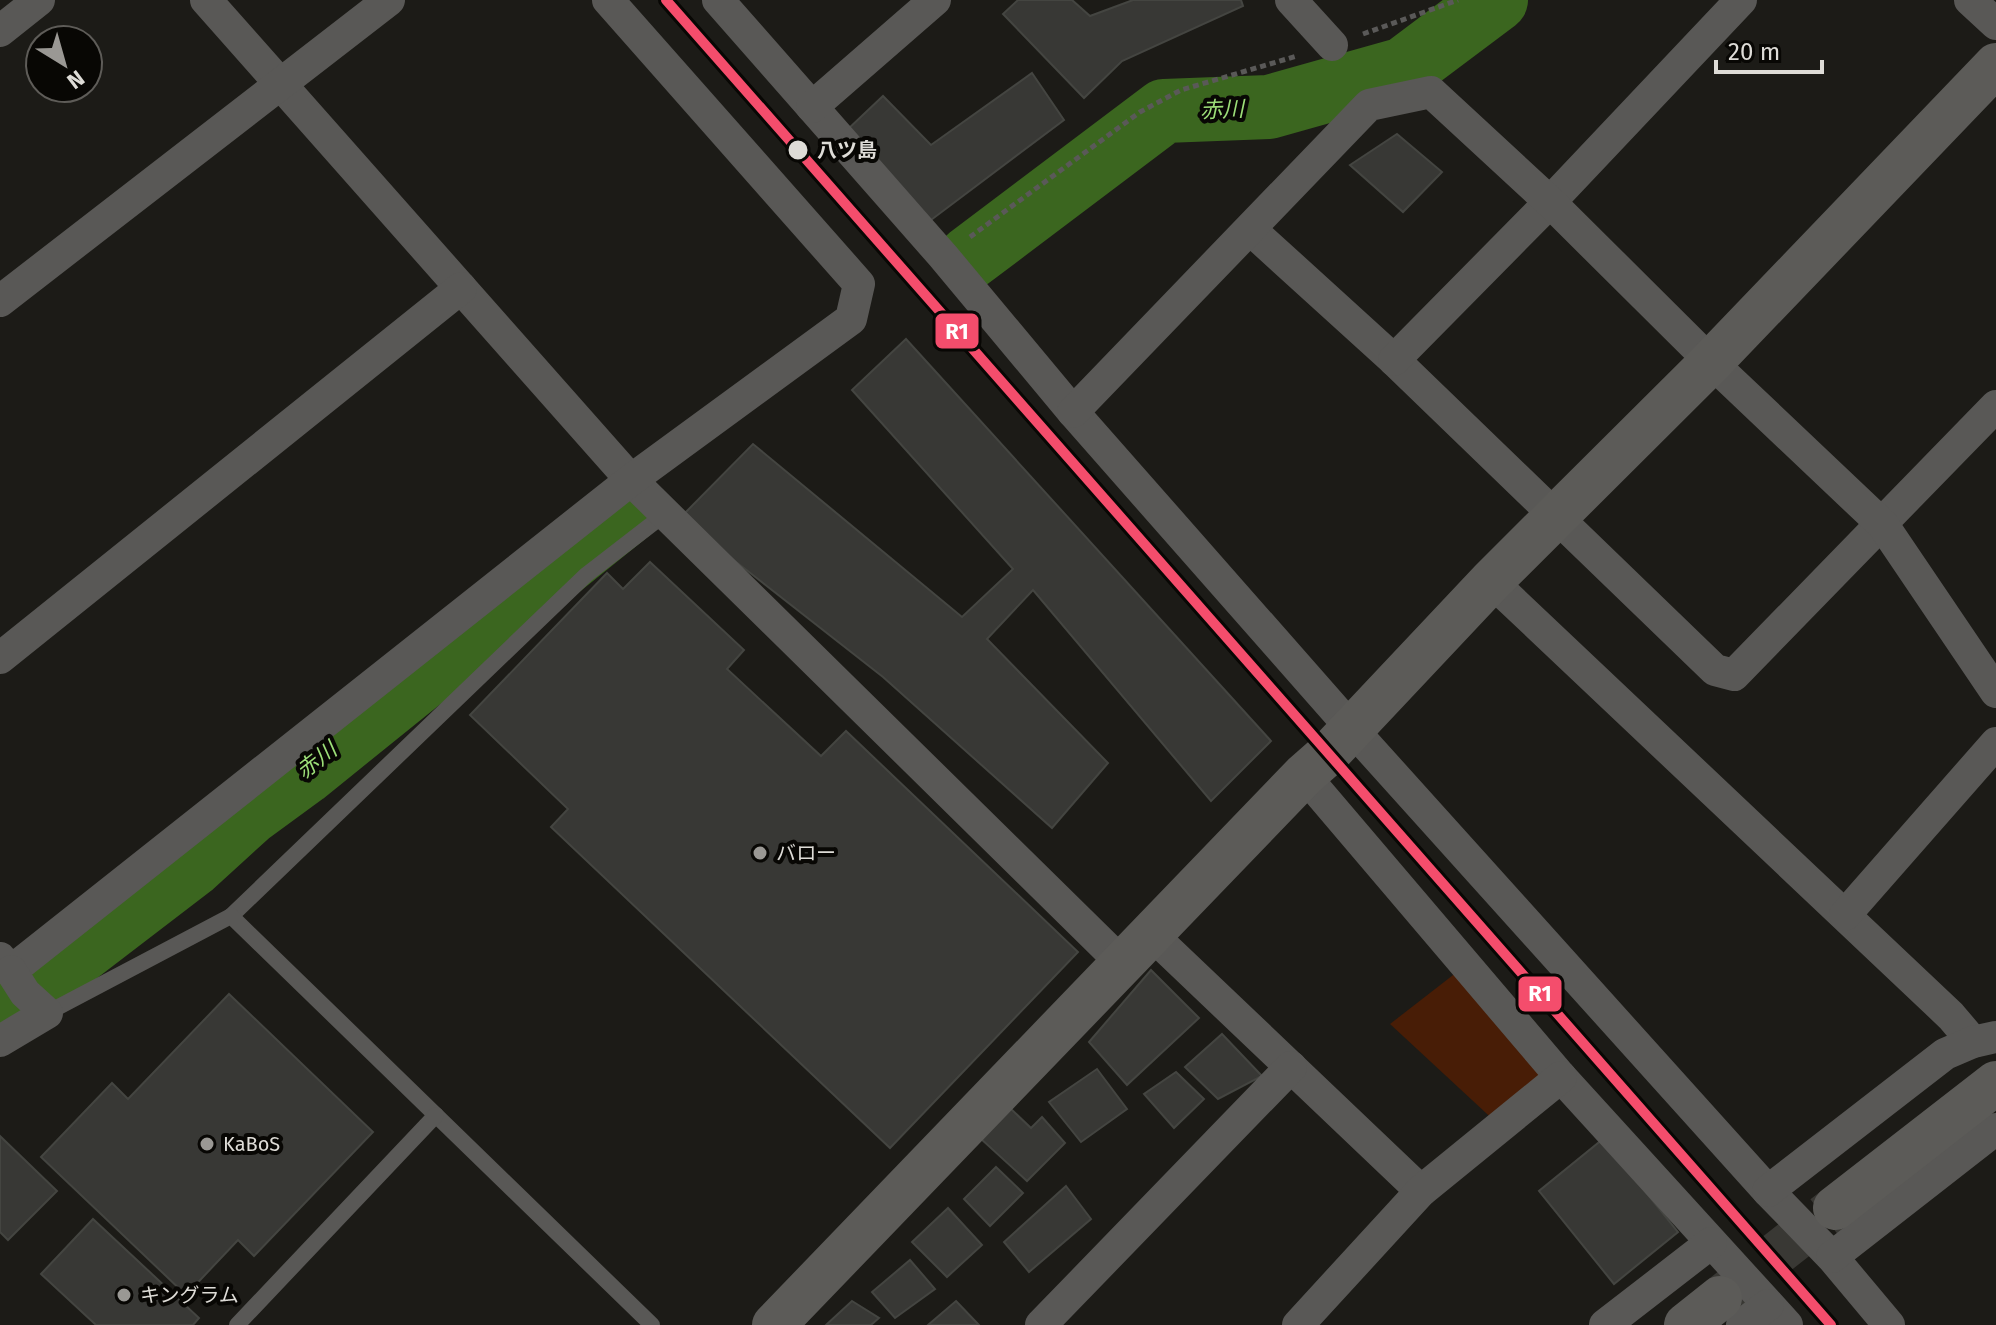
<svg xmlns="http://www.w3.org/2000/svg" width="1996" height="1325" viewBox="0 0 1996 1325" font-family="'Fira Sans','Noto Sans JP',sans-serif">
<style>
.green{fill:#481d06}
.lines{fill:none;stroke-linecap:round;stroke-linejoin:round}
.river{stroke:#3b661f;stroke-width:64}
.building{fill:#383835;stroke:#444541;stroke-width:2}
.secondary-tunnel{stroke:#393834;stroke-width:44;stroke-dasharray:44 22;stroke-linecap:butt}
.path{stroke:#5a5958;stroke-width:5;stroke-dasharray:6 4;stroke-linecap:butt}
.lane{stroke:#595856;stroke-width:16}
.street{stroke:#595856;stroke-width:32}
.secondary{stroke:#5c5b58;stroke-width:44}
.rail-1-casing{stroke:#080704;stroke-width:16}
.rail-1{stroke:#f44d6c;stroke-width:10}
.stop-dot{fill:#dedcd7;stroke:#080704;stroke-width:3}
.poi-dot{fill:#9a9894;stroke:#080704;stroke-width:3}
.labels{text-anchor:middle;stroke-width:8;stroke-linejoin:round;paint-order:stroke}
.stop-label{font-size:20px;font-weight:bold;fill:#dedcd7;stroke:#080704;text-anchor:start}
.poi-label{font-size:20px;fill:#dedcd7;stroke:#080704;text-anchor:start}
.water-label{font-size:22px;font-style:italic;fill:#9cde78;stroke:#080704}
.line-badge{stroke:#080704;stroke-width:3}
.badge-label{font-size:22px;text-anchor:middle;font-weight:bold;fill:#fff}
</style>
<rect width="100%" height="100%" fill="#1c1b17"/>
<path class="green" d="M1466,965l95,112 -61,49 -110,-102z"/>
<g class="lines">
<g class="river">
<path d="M969,258l195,-147 105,-4 135,-38 92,-69"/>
<path d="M0,1006l25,-13 167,-128 56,-51 56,-41 326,-263"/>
</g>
</g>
<g class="building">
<path d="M1018,0h54l18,16 43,-16h108l2,6 -121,55 -38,37 -81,-84z"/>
<path d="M1032,73l32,47 -133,100 -84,-90 36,-34 48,49z"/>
<path d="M1397,134l45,38 -39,40 -53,-47z"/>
<path d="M906,339l365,402 -60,60 -178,-211 -46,49 121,124 -56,65 -169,-151 -203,-159 73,-74 209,173 51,-48 -161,-179z"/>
<path d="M650,562l94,88 -17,19 94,87 25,-25 232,221 -188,196 -339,-321 17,-18 -98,-94 137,-142 16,16z"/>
<path d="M1151,970l48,48 -72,67 -38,-43z"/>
<path d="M229,994l144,138 -119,124 -16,-16 -52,55 -145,-138 71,-74 16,16z"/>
<path d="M1222,1034l40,42 -44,23 -33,-32z"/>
<path d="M1097,1069l30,40 -46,33 -32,-40z"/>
<path d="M1176,1072l28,27 -30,29 -30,-34z"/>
<path d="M1011,1109l20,19 11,-11 23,26 -38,38 -47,-43z"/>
<path d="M0,1136l57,55 -49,49 -8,-8z"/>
<path d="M1603,1139l75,93 -64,52 -75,-93z"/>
<path d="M996,1167l27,26 -33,33 -26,-27z"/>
<path d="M1066,1186l25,33 -62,53 -25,-30z"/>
<path d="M948,1208l34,37 -35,32 -35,-35z"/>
<path d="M93,1219l106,99 -6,7h-97l-55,-51z"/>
<path d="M910,1260l25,29 -40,29 -23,-26z"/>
<path d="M852,1301l27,17 -8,7h-45z"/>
<path d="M956,1301l23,24h-51z"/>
</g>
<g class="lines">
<path class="secondary-tunnel" d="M1720,1298l115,-90"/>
<g class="path">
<path d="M1363,34l95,-34"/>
<path d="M970,237l170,-125 41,-22 116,-34"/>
</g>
<g class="lane">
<path d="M231,916l355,-341 79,-61"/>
<path d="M47,1013l184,-97 421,409"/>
<path d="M237,1325l199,-210"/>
</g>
<g class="street">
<path d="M206,0l425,480 492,484"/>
<path d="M718,0l225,256 130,156 279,317 416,462 64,66 57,68"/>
<path d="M1291,0l41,45"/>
<path d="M1970,0l26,24"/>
<path d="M0,31l39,-31"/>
<path d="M812,107l123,-107"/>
<path d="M1251,230l143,130 321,310 19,5 262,-269"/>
<path d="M0,301l389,-301"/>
<path d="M1394,360l156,-158 191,-202"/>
<path d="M1073,412l296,-307 62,-13 119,110 161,160 172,163 113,167"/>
<path d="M1491,581l460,435 22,26"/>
<path d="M0,658l461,-370"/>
<path d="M1304,775l257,302 226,248"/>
<path d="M1845,915l151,-172"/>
<path d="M1151,934l270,257"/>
<path d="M0,958l11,13 620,-491 220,-161 8,-35 -251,-284"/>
<path d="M0,1041l47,-28 -22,-20 -14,-22"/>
<path d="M1768,1191l177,-137 28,-12 23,-5"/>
<path d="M1832,1257l164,-128"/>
<path d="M1041,1325l250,-258"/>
<path d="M1298,1325l123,-134 140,-114"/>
<path d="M1605,1325l106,-82"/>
<path d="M1742,1325l26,-20"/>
</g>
<g class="secondary">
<path d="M1835,1208l161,-125"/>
<path d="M774,1325l530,-550 25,-22 162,-172 220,-219 285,-297"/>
<path d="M1686,1325l34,-27"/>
</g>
<defs>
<path id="rail-1" d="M666,0l1165,1325"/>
</defs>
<use href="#rail-1" class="rail-1-casing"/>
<use href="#rail-1" class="rail-1"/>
</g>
<circle class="stop-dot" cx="798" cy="150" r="11"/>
<g class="poi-dot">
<circle cx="760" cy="853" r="8"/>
<circle cx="207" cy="1144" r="8"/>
<circle cx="124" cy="1295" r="8"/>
</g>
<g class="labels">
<g class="stop-label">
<text x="817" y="157">八ツ島</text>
</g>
<g class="poi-label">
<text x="776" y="860">バロー</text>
<text x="223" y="1151">KaBoS</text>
<text x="140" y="1302">キングラム</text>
</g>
<g class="water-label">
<text transform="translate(1222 109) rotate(-2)" y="8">赤川</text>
<text transform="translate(316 760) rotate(-38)" y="8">赤川</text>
</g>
</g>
<g class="line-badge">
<rect x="934" y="312" width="46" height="38" rx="8" fill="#f44d6c"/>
<rect x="1517" y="975" width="46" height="38" rx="8" fill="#f44d6c"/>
</g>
<g class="badge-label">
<text x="957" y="339">R1</text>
<text x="1540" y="1001">R1</text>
</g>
<g transform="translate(64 64) rotate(143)"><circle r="38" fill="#080704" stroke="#5e5c58" stroke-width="2"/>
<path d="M0-6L14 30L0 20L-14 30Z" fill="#9a9894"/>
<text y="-12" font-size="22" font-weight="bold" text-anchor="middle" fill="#dedcd7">N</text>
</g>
<path d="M1716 60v12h106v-12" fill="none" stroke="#dedcd7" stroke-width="4"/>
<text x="1728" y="60" font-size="24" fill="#dedcd7" stroke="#080704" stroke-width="6" paint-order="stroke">20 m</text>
</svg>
